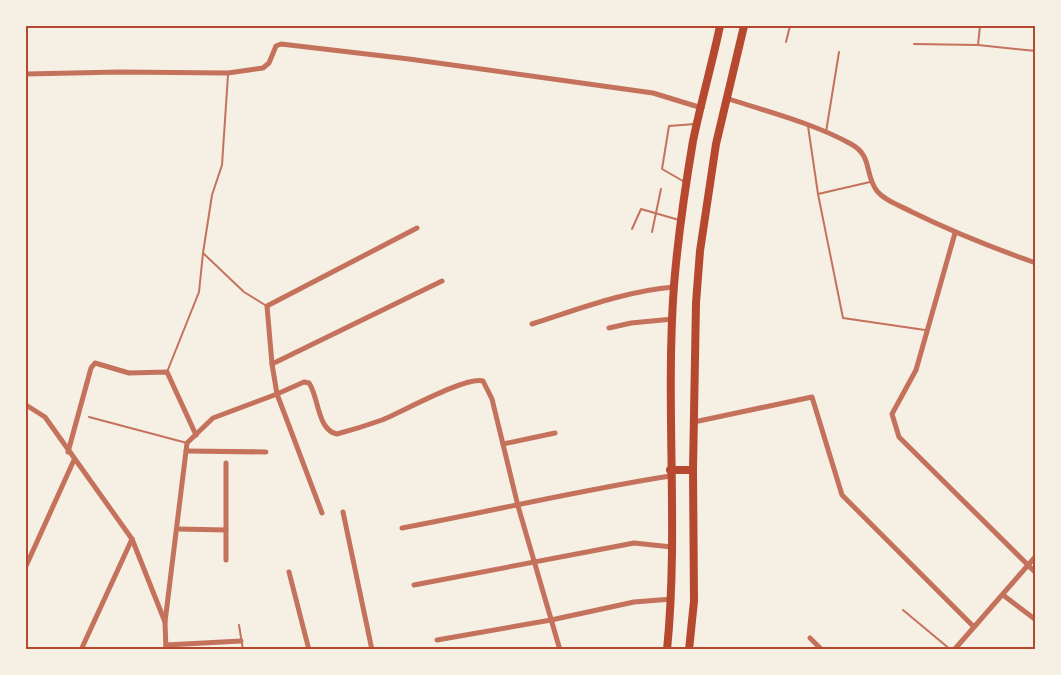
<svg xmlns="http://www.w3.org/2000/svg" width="1061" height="675" viewBox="0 0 1061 675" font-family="'DM Sans',sans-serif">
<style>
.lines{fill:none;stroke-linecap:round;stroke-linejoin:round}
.service{stroke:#c5725c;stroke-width:2}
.minor{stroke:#c5725c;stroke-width:5}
.primary{stroke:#b5482f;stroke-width:8}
.neatline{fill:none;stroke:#b5482f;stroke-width:2}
</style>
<rect width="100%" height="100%" fill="#f6efe4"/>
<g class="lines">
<g class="service">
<path d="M786,42l4,-16"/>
<path d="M914,44l64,1 58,6"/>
<path d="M978,45l2,-19"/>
<path d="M808,126l10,68 25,124 82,12"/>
<path d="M826,132l13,-80"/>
<path d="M683,181l-21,-12 7,-43 26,-2"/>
<path d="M818,194l52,-12"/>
<path d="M632,229l9,-20 38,11"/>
<path d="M652,232l9,-43"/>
<path d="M203,253l41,39 21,13"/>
<path d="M167,372l32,-80 4,-39 9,-58 10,-30 6,-90"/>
<path d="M89,417l98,26"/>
<path d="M903,610l48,40"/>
<path d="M239,625l4,25"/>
</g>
<g class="minor">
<path d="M26,74l93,-2 109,1 35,-5 6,-5 7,-17 5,-2 128,15 244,34 49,15"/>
<path d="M726,98c42,14 87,25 125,46 22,12 13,30 26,47 8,10 24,15 35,21 41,20 81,36 124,51"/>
<path d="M955,233l-39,137 -24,44 7,23 137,136"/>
<path d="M532,324c47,-15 93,-33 142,-37"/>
<path d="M609,328l22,-5 42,-4"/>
<path d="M272,364l170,-83"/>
<path d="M26,405l19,12 87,122 33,83 1,28"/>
<path d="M694,422l118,-25 30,98 132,132"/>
<path d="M503,444l52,-11"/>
<path d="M186,451l80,1"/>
<path d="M68,452l23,-84 4,-5 34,10 38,-1 29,63"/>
<path d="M343,512l29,138"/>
<path d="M322,513l-45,-119 27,-12 5,1c10,14 8,47 28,51 15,-4 31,-9 45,-14 20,-8 84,-44 101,-39l9,18 26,107 42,144"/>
<path d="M402,528c90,-17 179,-38 268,-52"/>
<path d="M178,529l48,1"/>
<path d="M226,560v-97"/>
<path d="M26,566l48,-106"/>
<path d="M289,572l20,78"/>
<path d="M414,585l220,-42 38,4"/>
<path d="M1003,595l33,25"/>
<path d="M165,622l22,-179 26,-25 64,-24 -5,-30 -5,-58 150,-78"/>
<path d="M810,638l12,12"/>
<path d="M437,640l114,-20 83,-18 38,-3"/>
<path d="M166,645l75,-4"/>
<path d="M81,650l51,-111"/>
<path d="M954,650l82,-94"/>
</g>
<g class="primary">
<path d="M670,470h23"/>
<path d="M667,650c12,-121 -2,-243 7,-365 4,-48 11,-97 19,-144 8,-39 19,-77 27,-115"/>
<path d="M689,650l5,-49 -1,-131 3,-167 4,-52 16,-107 28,-118"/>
</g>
</g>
<rect width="1061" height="675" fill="none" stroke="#f6efe4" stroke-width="54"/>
<rect x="27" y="27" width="1007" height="621" class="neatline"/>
</svg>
